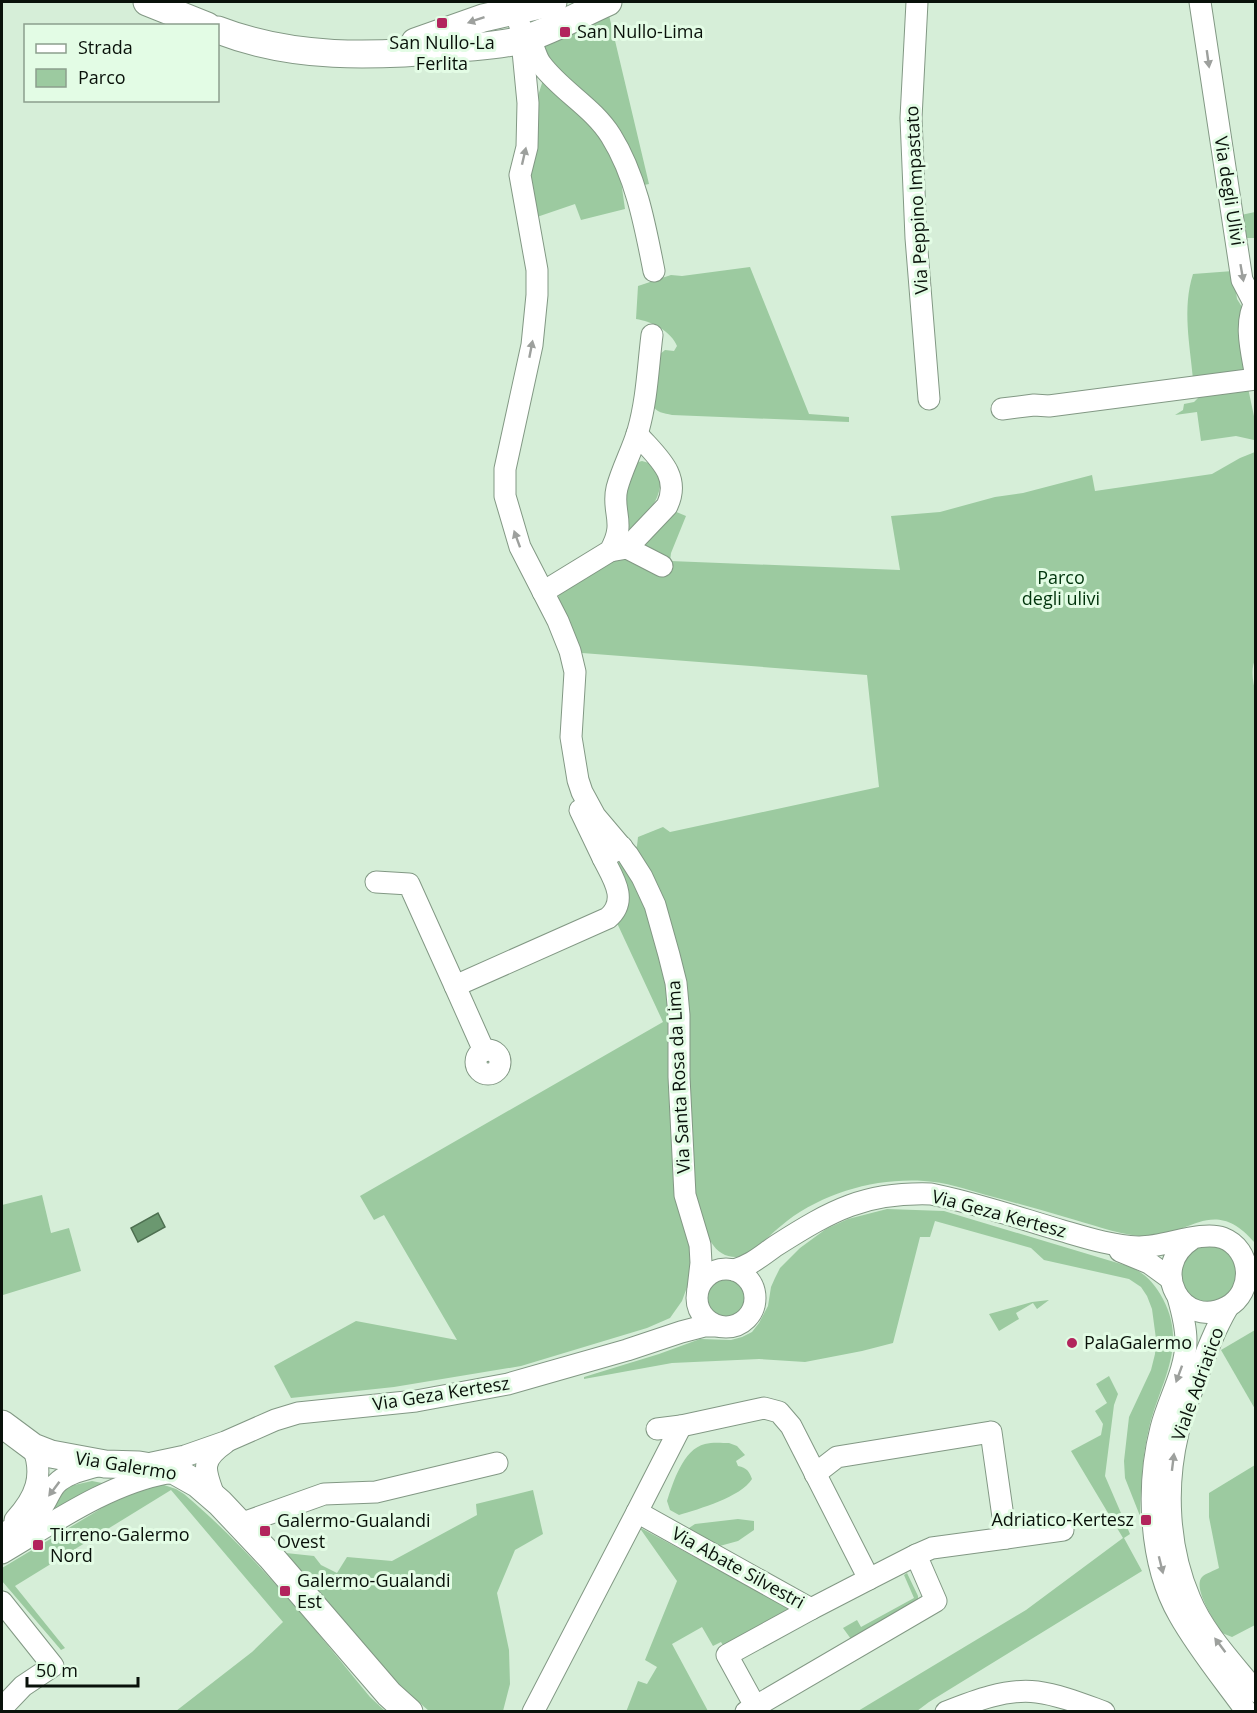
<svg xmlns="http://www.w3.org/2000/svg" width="1257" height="1713" viewBox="0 0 1257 1713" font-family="'Open Sans',sans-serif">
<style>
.green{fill:#9ccaa0}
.water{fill:#6b9870;stroke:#4e7051;stroke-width:1.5}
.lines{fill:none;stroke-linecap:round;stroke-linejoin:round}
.minor-casing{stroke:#829884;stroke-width:23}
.major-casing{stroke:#829884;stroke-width:29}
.minor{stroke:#fff;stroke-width:21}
.major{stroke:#fff;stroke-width:27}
.oneway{fill:#9da09d}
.poi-dot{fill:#b2255d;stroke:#e3fce5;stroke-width:2}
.labels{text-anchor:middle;stroke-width:6;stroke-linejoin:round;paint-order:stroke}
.poi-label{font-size:18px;fill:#09110a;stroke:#e3fce5;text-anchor:start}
.street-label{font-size:18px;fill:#09110a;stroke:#e3fce5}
.park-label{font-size:18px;fill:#00340c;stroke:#e3fce5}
</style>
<rect width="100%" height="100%" fill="#d6eed8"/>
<g class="green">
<path d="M608,11l41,173 -5,1 -59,-88 -38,-40 -3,-6 1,-6z"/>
<path d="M544,77l57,56 19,41 5,35 -44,11 -6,-16 -41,14 -6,-48 7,-65z"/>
<path d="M1255,212v26h-13l-1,-23z"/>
<path d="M750,267l59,147 40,3v5l-177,-7c-8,-2 -16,-2 -20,-11l7,-49 6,-5 9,1 3,-5c-5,-14 -26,-25 -41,-27l2,-33 33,-11 11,1z"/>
<path d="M1233,271l4,28 5,8 -3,14 8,51 -54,7c-3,-34 -11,-71 0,-105z"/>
<path d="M1248,388l7,33v19h-1l-18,-4 -35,5 -4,-29 -22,3 8,-5 1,-6 10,-2 6,-6z"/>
<path d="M1255,452l1,206c-6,10 -3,25 0,36l-1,549c-44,-52 -69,-1 -116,-7 -22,-2 -52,-13 -74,-19 -27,-8 -53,-15 -79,-22 -20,-6 -41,-13 -62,-14 -48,-3 -98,11 -137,40 -13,10 -25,22 -37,33 -16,6 -30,3 -39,-12l-2,1 2,8 -3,-4 -12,-35 -11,-179 -51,-183 3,-4 1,-9 25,-10 7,5 209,-45 -12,-112 -285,-22 -26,-52 5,-9 16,-15 65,-29 32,-37 12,5 -15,37 -1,8 230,9 -9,-54 49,-4 55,-15 28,-4 69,-18 3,16 117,-17 28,-16z"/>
<path d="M642,461l10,3 9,14c-1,28 -19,41 -38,61l2,-47 10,-29z"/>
<path d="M622,859l16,24 33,103 23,260 -5,1 2,29 -9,25 -12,17 -23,10 -126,38 -127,21 -103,11 -17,-32 82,-45 101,19 -73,-125 -10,5 -14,-24 303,-174 -46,-99 -3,-56z"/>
<path d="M42,1195l9,38 18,-5 12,43 -78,24 -1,-90z"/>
<path d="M887,1209l57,2 187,56c15,7 24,17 32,32 25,48 -3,83 -14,129 -7,28 -8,59 -9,88l-15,-38 -1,-17 5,-44 22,-47 4,-16 1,-15 -4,-30 -5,-13 -6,-9 -12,-8 -85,-19 -13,-12 -96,-27 -5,16h-10l-27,106 -31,8 -57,11 -46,-3 -87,4 -88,16v-2l75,-23 41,-15 31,1 11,-3 10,-5 7,-9 9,-17 3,-19 4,-9 5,-10 20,-20 26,-19 22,-10z"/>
<path d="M1210,1244c25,8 25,16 27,40l-15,17 -23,1 -18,-15 -1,-23 15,-17z"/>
<circle cx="727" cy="1298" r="22"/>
<path d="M1049,1300l-12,9 -4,-6 -17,10 3,6 -20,12 -10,-17 43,-12z"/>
<path d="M1255,1330v79l-34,-59z"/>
<path d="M1109,1376l9,18 -4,11 -9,71 25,58 -6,4 18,33 -213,131 -12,9h-59l168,-101 97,-72 -52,-87 30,-16 2,-11 -8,-13 12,-8 -11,-19z"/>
<path d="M729,1443l8,3 8,9 -9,6 2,5c9,2 11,5 14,13 -11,18 -53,30 -73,36l-9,-5 -3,-9c6,-18 16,-52 38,-57 7,-2 17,-1 24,-1z"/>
<path d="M1255,1465v160l-23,12 -10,-4c-7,-11 -30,-45 -20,-56 4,-4 12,-6 17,-9l-10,-51v-24z"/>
<path d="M92,1481l10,2 -59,36 24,-31 3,-2z"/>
<path d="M158,1483l18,6 8,5c70,59 128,132 186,203l15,14h-209l76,-59 31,-30 -112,-132 -156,96 50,62 -4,2 -59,-69v-13l125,-75z"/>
<path d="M533,1490l10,44 -28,16 -18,43 12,57 1,34 -7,27h-74l-30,-26 -28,-31 -85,-101 28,3 7,9 16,8 10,-16 45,4 85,-46 -1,-11z"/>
<path d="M738,1519l16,2v9l-16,11 -22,6 -36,-18 9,-1 6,-4z"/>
<path d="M639,1527l148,80 1,3 -64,37 -3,-5 -8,4 -11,-19 -30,17 36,67 -82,1 12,-31 9,3 10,-17 -12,-7 32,-79z"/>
<path d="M907,1573l11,23v3l-67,40 -8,-11 14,-8 4,7 53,-29 -10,-23z"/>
</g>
<path class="water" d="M158,1213l7,14 -27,15 -7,-14z"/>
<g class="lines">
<defs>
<g id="minor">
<path d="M515,2c0,18 8,31 18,45 3,6 4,12 8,17 20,27 52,43 70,72 25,40 34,89 43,135"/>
<path d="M917,2l-6,116 5,120 13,161"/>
<path d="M1200,2l42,278 12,23"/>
<path d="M525,39l-2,12 5,52 -1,44 -7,28 17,95v25l-5,50 -27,124v27l15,51 38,74 12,30 5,21 -4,65 7,43 4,12 13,24 33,39 14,22 13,28 14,50 7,28 3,32v62l6,118 15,50 1,18 -3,26"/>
<path d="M1256,301c-13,22 -4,52 0,76"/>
<path d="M1002,409l32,-4 15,1 207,-27"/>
<path d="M627,548l35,18"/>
<path d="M610,551l17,-3 40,-42c15,-31 -11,-50 -30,-72"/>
<path d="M543,592l67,-41c17,-29 1,-39 7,-63 5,-19 15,-37 21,-57 9,-31 10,-64 14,-96"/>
<path d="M580,810l23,48"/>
<path d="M376,882l33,2 46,102 153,-68c21,-18 5,-40 -5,-60l19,-11"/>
<path d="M455,986l29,65"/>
<circle cx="488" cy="1062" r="12"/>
<path d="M1120,1251l29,12 22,16"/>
<circle cx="726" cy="1298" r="29"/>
<path d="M734,1270c18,-5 28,-15 43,-25 55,-35 88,-53 154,-51 45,9 88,24 132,37 24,7 49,15 75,16 25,1 63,-17 85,-9 29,11 32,54 4,69 -45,24 -80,-39 -35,-68"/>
<path d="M1178,1297c4,14 8,29 8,44 0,30 -18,59 -25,87 -15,58 -12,135 18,187 19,34 45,65 68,97"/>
<path d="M1228,1307c-13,22 -22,46 -31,70 -7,19 -15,37 -19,56 -13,54 -10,115 12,166 14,34 43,64 66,93"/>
<path d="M152,1463l33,-7 40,-14 50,-22 23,-7 118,-12 92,-17 119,-34 54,-18 23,-6h12"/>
<path d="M215,1498c-10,-27 -16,-37 10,-55"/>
<path d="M637,1512l44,-86"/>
<path d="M15,1520c21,-23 29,-44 18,-73"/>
<path d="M240,1524l84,-30 52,-2 121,-29"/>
<path d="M2,1534c16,-8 31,-15 42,-30 4,-6 7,-15 12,-20 11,-12 33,-15 48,-20"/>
<path d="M1006,1538l57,-8"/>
<path d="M2,1553c51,-30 106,-69 165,-80"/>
<path d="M869,1579l47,-24"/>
<path d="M2,1602l51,64 -30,20 -21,22"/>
<path d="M755,1706l-28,-51 84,-46"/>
<path d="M533,1712l104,-200 174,97 58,-30 -78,-153 -12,-14 -15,-4 -83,18 -24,3"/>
<path d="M746,1712l190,-111 -20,-46 16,-7 74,-10 -15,-106 -154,25 -22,17"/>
<path d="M946,1712c28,-11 61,-24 91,-20 23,3 45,12 67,20"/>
</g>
<g id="major">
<path d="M147,2l60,24"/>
<path d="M218,30c75,29 155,27 234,19 24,-3 49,-3 73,-10 28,-9 56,-25 83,-37"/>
<path d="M415,42l68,-24 70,-16"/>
<path d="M2,1424l31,23 18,7 54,10 34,1 36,6 23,13 22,19 51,54 118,137 20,18"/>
</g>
</defs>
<use href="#minor" class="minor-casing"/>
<use href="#major" class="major-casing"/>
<use href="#minor" class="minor"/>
<use href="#major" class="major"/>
</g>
<defs><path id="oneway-solid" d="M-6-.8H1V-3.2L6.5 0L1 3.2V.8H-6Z" transform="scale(1.5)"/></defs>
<g class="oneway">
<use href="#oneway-solid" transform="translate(476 20) rotate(161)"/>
<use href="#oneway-solid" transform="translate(1208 59) rotate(82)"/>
<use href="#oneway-solid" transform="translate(524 156) rotate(-77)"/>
<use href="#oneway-solid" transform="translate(1242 273) rotate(80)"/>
<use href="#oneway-solid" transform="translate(531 349) rotate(-79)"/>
<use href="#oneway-solid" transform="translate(517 539) rotate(-110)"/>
<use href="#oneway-solid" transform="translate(1179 1374) rotate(110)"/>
<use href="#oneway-solid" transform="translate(1173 1462) rotate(-83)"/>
<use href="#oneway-solid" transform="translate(54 1489) rotate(127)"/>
<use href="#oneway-solid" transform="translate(1161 1565) rotate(76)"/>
<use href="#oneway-solid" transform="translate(1220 1645) rotate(-127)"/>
</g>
<g class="poi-dot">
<rect x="436" y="17" width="12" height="12" rx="3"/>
<rect x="559" y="26" width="12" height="12" rx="3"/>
<circle cx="1072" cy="1343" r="6"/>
<rect x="1140" y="1514" width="12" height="12" rx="3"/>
<rect x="259" y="1525" width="12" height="12" rx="3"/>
<rect x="32" y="1539" width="12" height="12" rx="3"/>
<rect x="279" y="1585" width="12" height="12" rx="3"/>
</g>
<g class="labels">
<g class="poi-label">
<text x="577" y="38">San Nullo-Lima</text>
<text x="442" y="49" text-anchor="middle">San Nullo-La<tspan x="442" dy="21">Ferlita</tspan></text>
<text x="1084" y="1349">PalaGalermo</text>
<text x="1134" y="1526" text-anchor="end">Adriatico-Kertesz</text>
<text x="277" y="1527">Galermo-Gualandi<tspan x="277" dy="21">Ovest</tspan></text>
<text x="50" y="1541">Tirreno-Galermo<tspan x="50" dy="21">Nord</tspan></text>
<text x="297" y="1587">Galermo-Gualandi<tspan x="297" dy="21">Est</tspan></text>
</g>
<g class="street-label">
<text transform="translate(1229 191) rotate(81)" y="6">Via degli Ulivi</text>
<text transform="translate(917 200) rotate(-93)" y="6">Via Peppino Impastato</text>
<text transform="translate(679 1077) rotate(-93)" y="6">Via Santa Rosa da Lima</text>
<text transform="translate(999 1214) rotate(15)" y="6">Via Geza Kertesz</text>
<text transform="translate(1198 1384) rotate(-70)" y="6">Viale Adriatico</text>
<text transform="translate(441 1394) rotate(-9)" y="6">Via Geza Kertesz</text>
<text transform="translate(126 1466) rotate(9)" y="6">Via Galermo</text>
<text transform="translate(738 1568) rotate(29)" y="6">Via Abate Silvestri</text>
</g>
<g class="park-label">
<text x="1061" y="584">Parco<tspan x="1061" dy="21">degli ulivi</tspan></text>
</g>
</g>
<rect width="1257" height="1713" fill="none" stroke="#09110a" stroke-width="6"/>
<rect x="24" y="24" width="195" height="78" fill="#e3fce5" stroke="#8c9e8d" stroke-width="1.5"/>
<rect x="36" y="44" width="30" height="9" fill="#ffffff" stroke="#8c9e8d" stroke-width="1.5"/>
<text x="78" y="54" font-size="18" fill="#09110a">Strada</text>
<rect x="36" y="69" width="30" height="18" fill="#9ccaa0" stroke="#8c9e8d" stroke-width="1.5"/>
<text x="78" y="84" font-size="18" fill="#09110a">Parco</text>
<path d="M27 1677v9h111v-9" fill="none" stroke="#09110a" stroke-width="3"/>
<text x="36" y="1677" font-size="18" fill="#09110a" stroke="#e3fce5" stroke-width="4.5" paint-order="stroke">50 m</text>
</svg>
